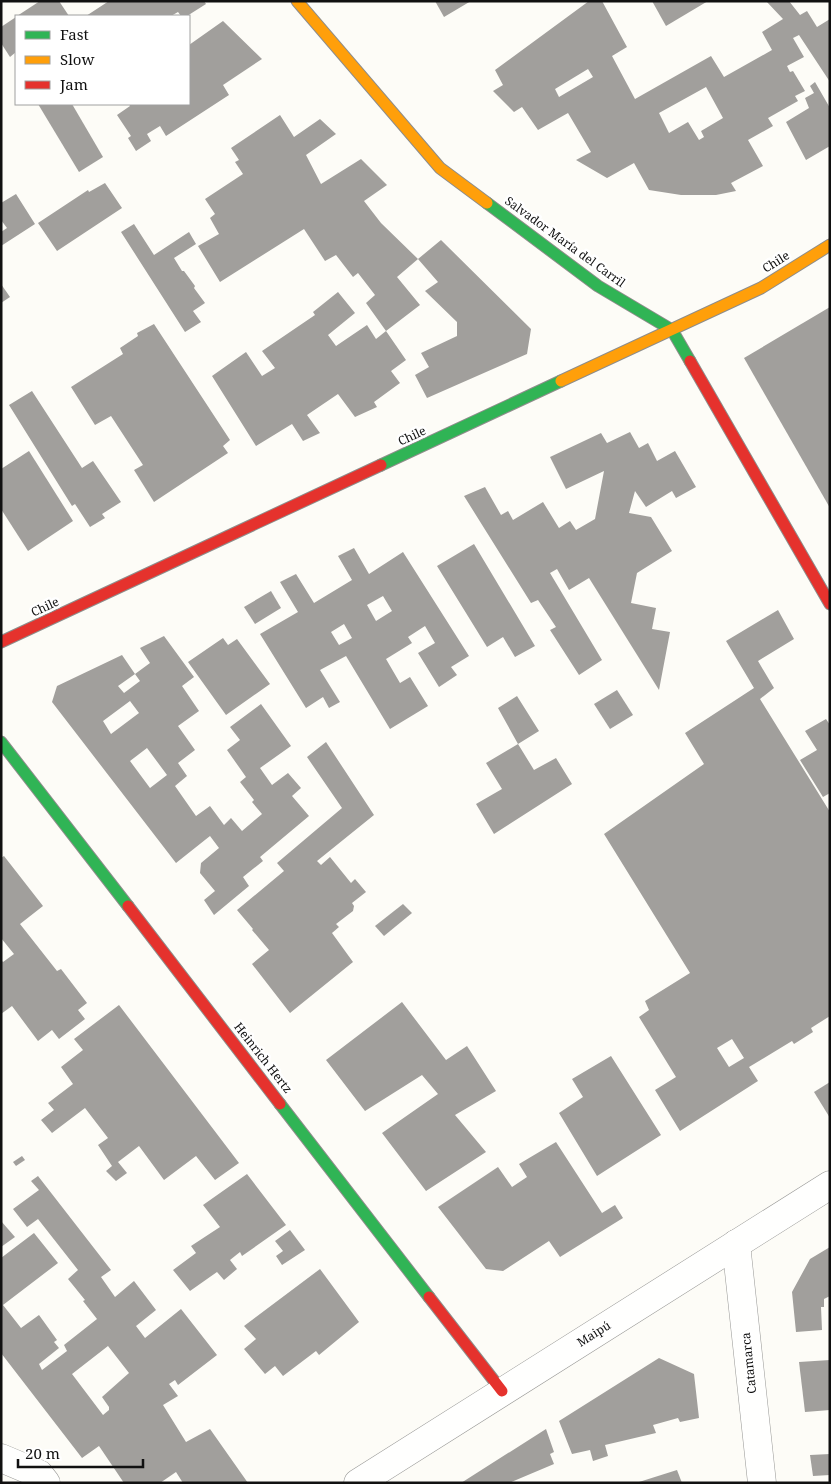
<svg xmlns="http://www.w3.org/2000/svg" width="831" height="1484" viewBox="0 0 831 1484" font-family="'Noto Serif',serif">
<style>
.building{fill:#a19f9c;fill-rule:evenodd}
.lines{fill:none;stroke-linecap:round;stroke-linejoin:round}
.street-casing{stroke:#979795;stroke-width:29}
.fast-casing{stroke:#8e8d8b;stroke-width:13}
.slow-casing{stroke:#8e8d8b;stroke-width:13}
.jam-casing{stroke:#8e8d8b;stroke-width:13}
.street{stroke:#fffffe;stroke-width:28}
.fast{stroke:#30b455;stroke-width:11}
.slow{stroke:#ff9f0a;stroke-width:11}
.jam{stroke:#e5322d;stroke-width:11}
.labels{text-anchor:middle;stroke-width:5;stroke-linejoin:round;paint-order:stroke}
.street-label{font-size:12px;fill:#111;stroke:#fff}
</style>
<rect width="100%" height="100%" fill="#fdfcf7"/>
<g class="building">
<path d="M40,1h19l10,15h-52z"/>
<path d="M109,1h95l2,3 -19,12h-6l-3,-4 -7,4h-85z"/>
<path d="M435,1h36l-27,16z"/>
<path d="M589,1h13l25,46 -15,9 23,43 76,-43 13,21 48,-27 -10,-18 21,-13 -17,-18h23l11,14 7,-4 10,16 13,-8v63l-31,-47 -6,3 11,19 -17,9 3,6 3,-1 12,20 -10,5 3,5 -30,17 5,8 -25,14 15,26 -32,17 5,8 -20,4h-35l-32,-5 -15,-27 -27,15 -31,-18 15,-8 -23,-39 -30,17 -16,-23 -8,5 -21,-21 10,-6 -8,-15zM588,69l5,8 -34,20 -4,-8zM706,87l17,31 -22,13 3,6 -5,3 -11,-18 -19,11 -10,-20z"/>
<path d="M652,1h56l-42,25z"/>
<path d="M16,17v35l-6,5 -9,-14v-16z"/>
<path d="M223,21l39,38 -39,26 6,10 -63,41 -6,-10 -13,8 4,7 -15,10 -8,-13 3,-2 -14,-21 13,-9 -1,-2h60v-59z"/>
<path d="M815,82l15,26v38l-24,14 -20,-38 23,-14 -4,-10 9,-5 -4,-7z"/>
<path d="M38,104h34l31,53 -24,15z"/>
<path d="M280,115l14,22 26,-18 16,15 -30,21 15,29 40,-25 26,26 -23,16 17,22 37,36 -21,18 23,28 -34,26 20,29 -15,11 9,12 -26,19 3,5 -22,10 -17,-23 -31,21 13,18 -17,8 -11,-17 -36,22 -44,-70 34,-24 16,24 13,-8 -13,-17 53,-36 -2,-3 25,-20 17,21 -27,22 8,11 31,-21 9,14 10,-8 -20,-28 9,-8 -17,-22 -5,4 -17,-22 -11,6 -21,-32 -84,53 -22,-36 21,-12 -9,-16 5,-4 -10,-15 38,-25 -8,-12 4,-2 -8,-12z"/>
<path d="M105,183l17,25 -65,43 -19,-28 50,-33 1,2z"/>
<path d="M16,194l19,30 -34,22v-14l6,-4 -6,-8v-17z"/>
<path d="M134,224l20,31 35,-23 7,12 -22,14 8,13h2l11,15 -1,2 11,15 -12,8 8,11 -16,10 -64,-100z"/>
<path d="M441,240l90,89 -4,25 -100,44 -12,-23 14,-8 -8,-14 36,-17v-14l-32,-31 13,-9 -20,-23z"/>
<path d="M1,284l9,13 -9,6z"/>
<path d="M830,307v201l-86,-150z"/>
<path d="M154,324l76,116 -7,6 5,7 -74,49 -20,-32 9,-5 -32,-49 -16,9 -24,-38 52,-33 -3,-6 18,-12 -1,-3z"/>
<path d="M32,391l50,77 11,-7 28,41 -19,12 3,4 -15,9 -15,-23 -3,2 -63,-101z"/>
<path d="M630,432l9,16 9,-5 9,18 18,-10 21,36 -20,11 -4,-7 -26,16 -11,-16 -6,22 22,4 21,34 -35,22 -6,30 25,5 -4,21 18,3 -11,58 -70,-112 -20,12 -12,-21 -7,4 52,87 -23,15 -29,-45 6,-3 -18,-27 -7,3 -67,-107 21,-9 16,28 7,-4 5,9 30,-18 16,26 11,-7 6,9 19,-11 9,-48 -38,18 -16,-32 51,-24 6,10z"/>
<path d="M29,451l44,70 -45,30 -27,-42v-40z"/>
<path d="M474,544l61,102 -20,11 -12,-20 -16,10 -50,-81z"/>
<path d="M354,548l15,26 34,-22 66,104 -18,11 6,8 -18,12 -21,-34 17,-10 -10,-17 -17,11 4,6 -26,16 14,24 10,-6 18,29 -38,23 -44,-73 -26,14 20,32 -11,6 -6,-11 -17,11 -46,-74 38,-22 -18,-30 16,-8 18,29 38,-23 -14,-24zM383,596l9,15 -16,10 -9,-16zM344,624l8,14 -13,7 -8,-13z"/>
<path d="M271,591l10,17 -26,16 -11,-17z"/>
<path d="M778,610l16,29 -36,22 16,27 -14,11 70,113v204l-19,12 2,4 -19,12 -2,-3 -43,26 9,14 -78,50 -25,-41 21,-13 -37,-60 10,-7 -4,-9 45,-28 -86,-139 100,-70 -19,-31 69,-45 -28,-47zM732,1039l12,19 -15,9 -12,-19z"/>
<path d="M164,636l30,41 -12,9 17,25 -21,15 17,24 -17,13 9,13 -12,10 21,30 14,-10 14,19 7,-7 11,13 20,-17 -10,-12 2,-2 -14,-18 6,-5 -19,-27 13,-10 -10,-13 31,-23 30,42 -31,22 12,17 16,-12 13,15 -9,8 17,20 -49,41 3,4 -20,16 6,9 -35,29 -10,-15 11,-9 -15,-18 1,-10 18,-15 -9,-12 -34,27 -124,-161 5,-16 65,-31 13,19 -17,12 6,7 16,-12 -5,-7 15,-11 -10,-15zM130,701l9,12 -28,21 -8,-13zM147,748l20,27 -17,13 -20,-27z"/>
<path d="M223,638l5,7 9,-6 33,45 -44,31 -38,-53z"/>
<path d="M617,690l16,25 -23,14 -16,-25z"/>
<path d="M517,696l22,35 -21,13 16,26 22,-12 16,26 -78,50 -18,-30 26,-15 -16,-26 32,-19 -20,-36z"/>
<path d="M826,719l4,6v68l-7,4 -23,-37 17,-10 -12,-19z"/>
<path d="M326,742l48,73 -57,46 4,4 9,-8 21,26 4,-4 11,13 -14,11 2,3 -1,5 -17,13 3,3 -7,6 21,29 -63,51 -38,-49 17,-14 -17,-20 1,-1 -16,-19 47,-39 -7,-8 65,-55 -35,-51z"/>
<path d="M4,856l39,50 -23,18 37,47 4,-2 26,34 -9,7 7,9 -26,20 -7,-9 -14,11 -26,-35 -11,8v-54l2,2 11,-8 -13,-16v-80z"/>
<path d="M403,904l9,9 -28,23 -9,-10z"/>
<path d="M402,1002l44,58 21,-14 29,45 -41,24 31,37 -60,39 -44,-58 56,-39 -16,-19 -57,36 -39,-51z"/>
<path d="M119,1005l120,158 -24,17 -19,-24 -32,24 -25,-34 -21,16 9,11 -11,8 -10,-10 6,-5 -14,-21 10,-7 -23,-30 -33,25 -11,-13 13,-10 -6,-7 25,-19 -12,-17 22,-17 -9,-11z"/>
<path d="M611,1056l50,79 -64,41 -38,-63 24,-16 -11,-18z"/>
<path d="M830,1082v36l-16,-26z"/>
<path d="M556,1142l46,71 13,-8 8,13 -63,39 -11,-16 -46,30 -17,-2 -48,-62 60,-40 14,20 15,-10 -8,-13z"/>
<path d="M22,1156l3,4 -9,6 -3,-4z"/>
<path d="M247,1174l39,51 -44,31 -2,-4 -10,8 7,9 -13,11 -7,-8 -27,19 -17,-21 23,-17 -5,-7 29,-19 -17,-22z"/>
<path d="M38,1176l73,94 -10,7 14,20 19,-16 22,29 -20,16 9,12 36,-29 36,46 -39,30 -3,-5 -6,4 9,12 -15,9 23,37 24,-13 38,54h-65l-7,-11 -16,11h-36l-25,-37 -17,12 -81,-105v-95l33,-25 24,30 -55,42 18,23 18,-13 18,25 -3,2 5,6 -20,16 3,6 25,-19 -3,-6 33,-26 -14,-18 2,-1 -17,-21 10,-9 -40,-51 -11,8 -14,-18 26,-19 -8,-9zM108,1346l21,27 -27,24 7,10v3l-6,5 -31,-41z"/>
<path d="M1,1221l14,16 -14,10z"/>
<path d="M290,1230l15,20 -23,15 -6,-9 7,-5 -8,-10z"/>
<path d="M830,1247v49l-6,3v8h-3l1,23 -26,2 -4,-40 18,-33z"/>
<path d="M320,1269l39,53 -40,33 -3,-4 -33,25 -8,-10 -10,8 -21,-25 12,-10 -12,-13z"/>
<path d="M659,1358l35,16 5,44 -19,4 -2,-4 -25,7 3,8 -51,12 3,11 -15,5 -3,-11 -18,4 -13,-33z"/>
<path d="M830,1360v50l-25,2 -6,-50z"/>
<path d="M546,1429l8,23 -4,2 4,10 -45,19h-48z"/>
<path d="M830,1454v21l-17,1 -3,-21z"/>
<path d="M677,1470l5,13h-43v-1z"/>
</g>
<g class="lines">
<defs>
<g id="street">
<path d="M736,1244l26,239"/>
<path d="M1,1458l38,16 7,9"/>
<path d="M358,1483l472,-298"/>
</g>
<g id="fast">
<path d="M487,203l111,83 74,44 18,31"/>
<path d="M381,465l180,-84"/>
<path d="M1,742l127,164"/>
<path d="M280,1104l149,193"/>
</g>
<g id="slow">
<path d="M297,1l143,167 47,35"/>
<path d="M561,381l200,-93 69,-43"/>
</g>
<g id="jam">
<path d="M690,361l140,243"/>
<path d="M1,642l380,-177"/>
<path d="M128,906l152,198"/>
<path d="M429,1297l73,94"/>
</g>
</defs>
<use href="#street" class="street-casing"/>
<use href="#fast" class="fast-casing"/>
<use href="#slow" class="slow-casing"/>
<use href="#jam" class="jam-casing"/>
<use href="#street" class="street"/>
<use href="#fast" class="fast"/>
<use href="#slow" class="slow"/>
<use href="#jam" class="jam"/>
</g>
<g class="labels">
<g class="street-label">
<text transform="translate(565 242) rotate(36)" y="4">Salvador María del Carril</text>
<text transform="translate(776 262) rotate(-32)" y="4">Chile</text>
<text transform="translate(412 436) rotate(-25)" y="4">Chile</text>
<text transform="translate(45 607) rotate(-25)" y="4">Chile</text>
<text transform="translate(263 1058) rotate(52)" y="4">Heinrich Hertz</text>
<text transform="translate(594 1334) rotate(-32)" y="4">Maipú</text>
<text transform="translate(749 1363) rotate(-96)" y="4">Catamarca</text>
</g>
</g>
<rect width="831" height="1484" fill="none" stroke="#111111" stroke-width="5"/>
<rect x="15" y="15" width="175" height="90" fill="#ffffff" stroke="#a0a0a0"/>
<rect x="25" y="31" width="25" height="8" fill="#30b455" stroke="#a0a0a0"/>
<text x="60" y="40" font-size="15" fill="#111111">Fast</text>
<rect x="25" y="56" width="25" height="8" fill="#ff9f0a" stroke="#a0a0a0"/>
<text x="60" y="65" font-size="15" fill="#111111">Slow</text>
<rect x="25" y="81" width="25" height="8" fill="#e5322d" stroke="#a0a0a0"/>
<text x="60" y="90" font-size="15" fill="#111111">Jam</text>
<path d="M18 1459v8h125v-8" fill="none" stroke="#111111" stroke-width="2.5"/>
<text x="25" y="1459" font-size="15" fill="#111111" stroke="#ffffff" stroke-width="4" paint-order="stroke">20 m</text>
</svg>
